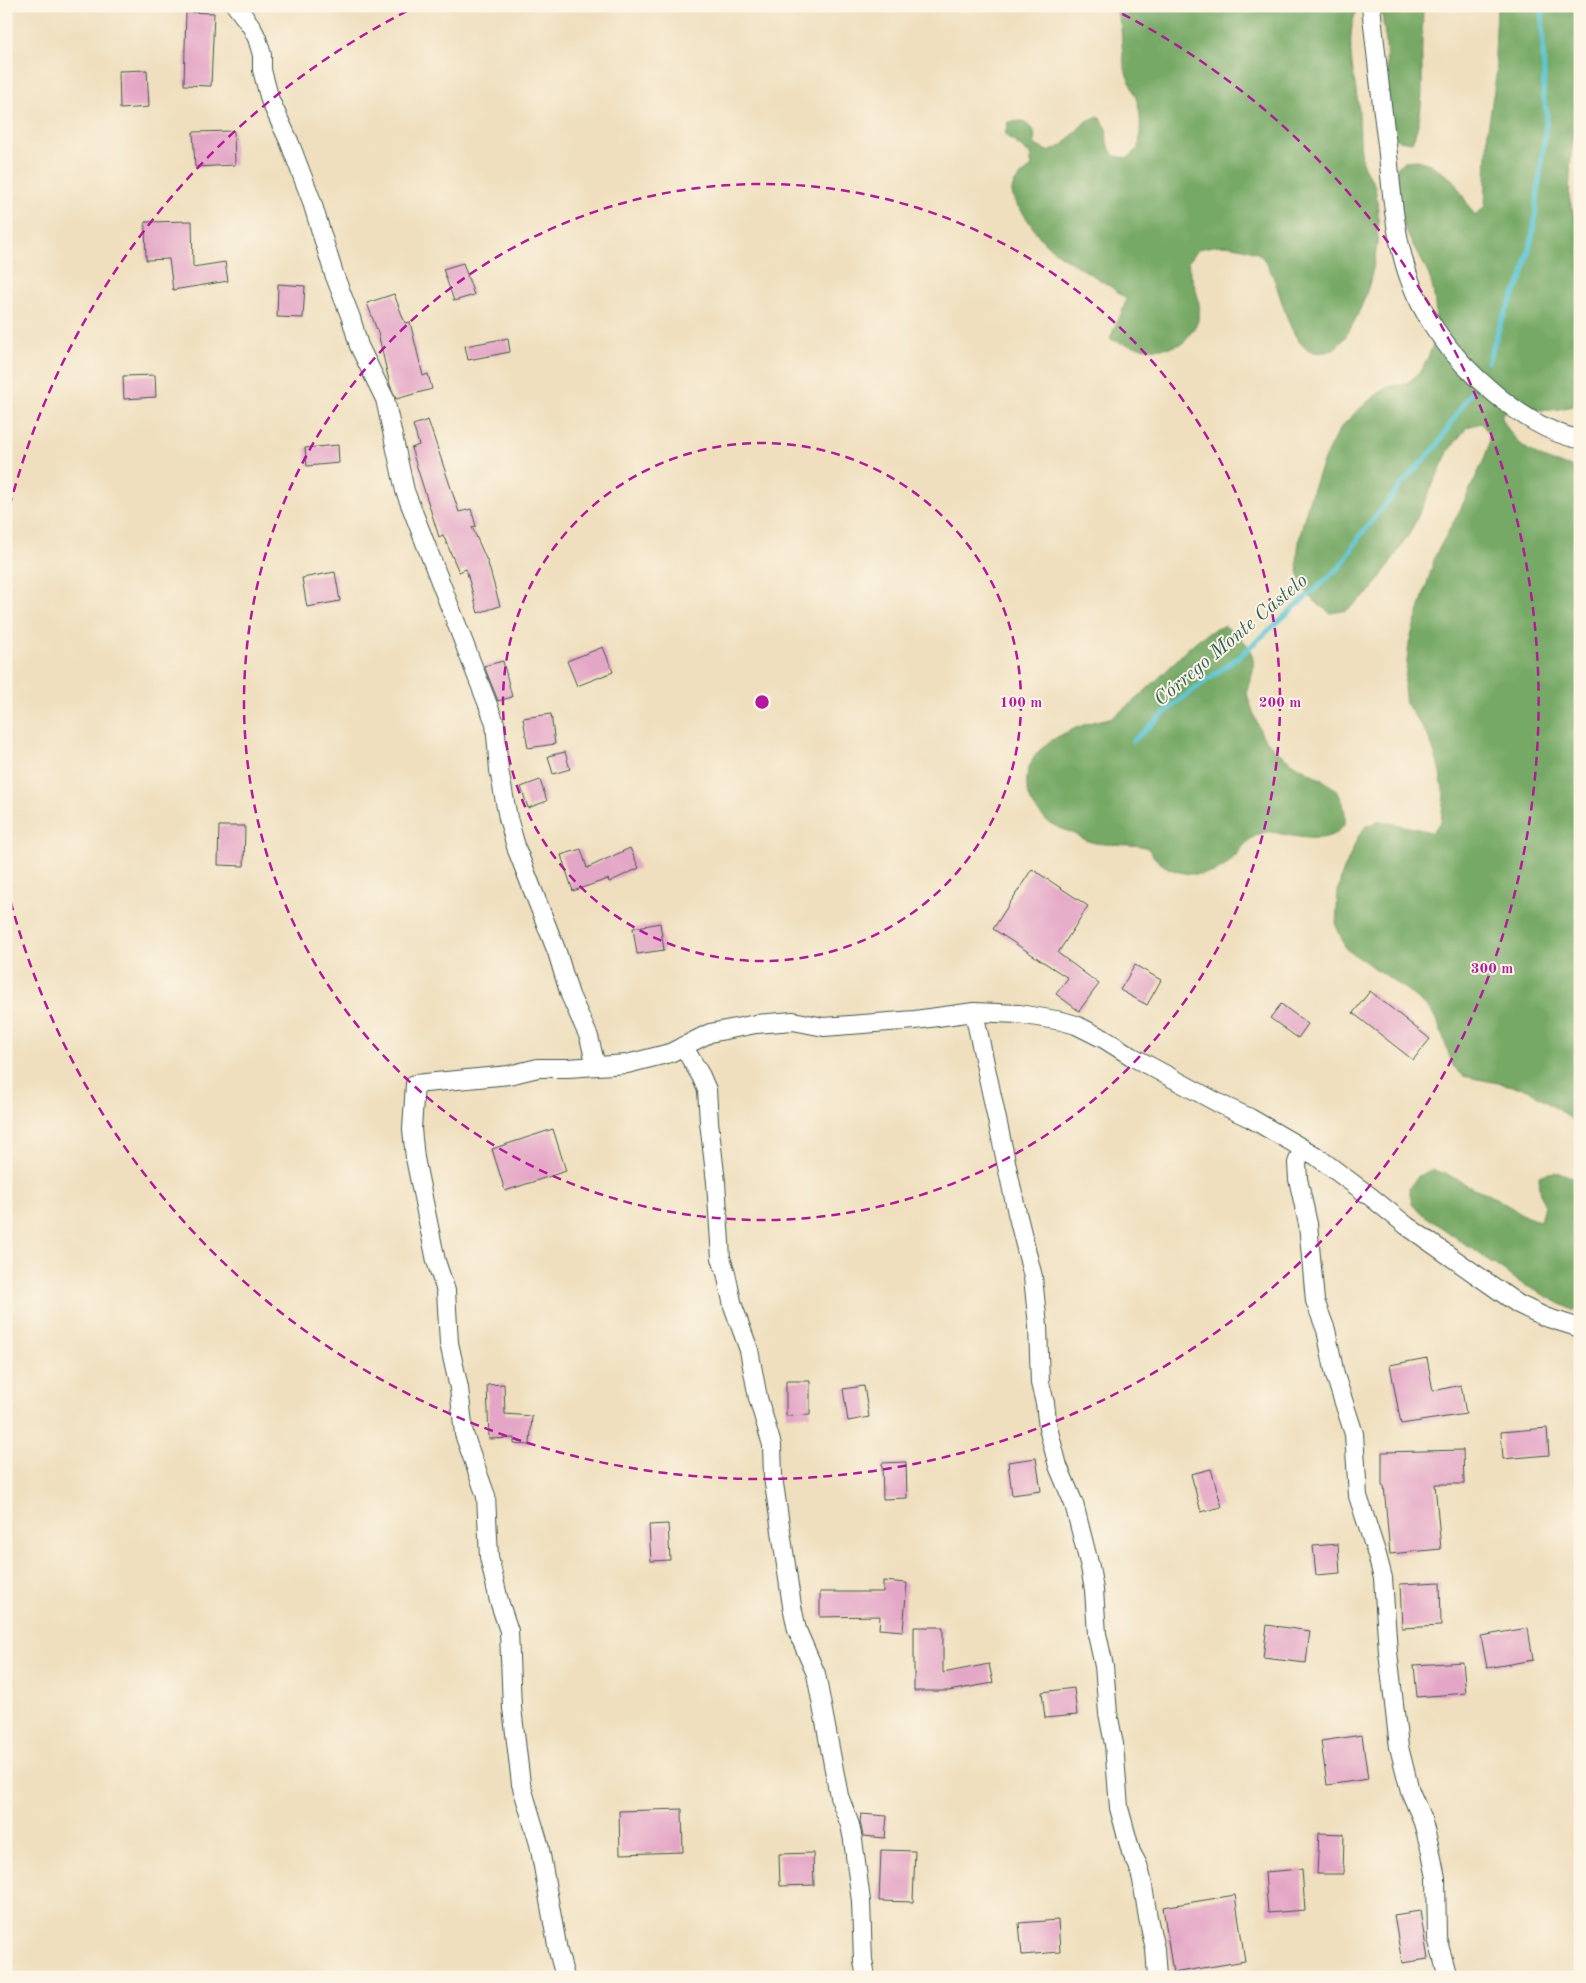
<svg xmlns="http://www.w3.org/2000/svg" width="1586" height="1983" viewBox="0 0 1586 1983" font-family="'Old Standard TT',serif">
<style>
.forest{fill:#76a965;stroke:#4a734c}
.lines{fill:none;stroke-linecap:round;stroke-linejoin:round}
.stream{stroke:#5cc6d6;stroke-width:5}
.building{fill:#e4a6c6}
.street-casing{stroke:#3e5549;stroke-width:20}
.street{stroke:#fff;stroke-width:18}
.ring{fill:none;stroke:#b5179e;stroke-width:2.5;stroke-dasharray:9 6}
.labels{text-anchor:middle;stroke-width:4;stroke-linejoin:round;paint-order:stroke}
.water-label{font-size:20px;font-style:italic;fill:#2e5f5c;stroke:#fcf5e5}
.centre{fill:#b5179e;stroke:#fcf5e5;stroke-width:2.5}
.ring-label{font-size:15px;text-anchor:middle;font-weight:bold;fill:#b5179e;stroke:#fcf5e5;stroke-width:4;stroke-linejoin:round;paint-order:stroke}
</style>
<rect width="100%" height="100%" fill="#fcf5e5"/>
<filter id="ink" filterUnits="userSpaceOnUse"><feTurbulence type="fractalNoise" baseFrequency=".02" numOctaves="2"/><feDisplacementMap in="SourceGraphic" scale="10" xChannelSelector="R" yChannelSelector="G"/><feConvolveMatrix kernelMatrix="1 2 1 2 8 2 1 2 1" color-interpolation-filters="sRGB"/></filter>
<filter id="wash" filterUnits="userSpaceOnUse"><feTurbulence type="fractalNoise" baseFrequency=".0096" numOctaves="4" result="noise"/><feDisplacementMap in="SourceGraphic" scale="20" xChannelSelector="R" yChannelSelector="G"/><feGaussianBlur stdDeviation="1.12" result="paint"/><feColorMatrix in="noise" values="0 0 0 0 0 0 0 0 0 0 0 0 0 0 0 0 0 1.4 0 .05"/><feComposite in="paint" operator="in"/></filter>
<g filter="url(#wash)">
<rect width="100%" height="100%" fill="#efdfbe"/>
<g class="forest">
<path d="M1114,6h309c0,12 -1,24 -1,36 -1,33 4,69 -10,100l-14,-2 -10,-10 -2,-88 -4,-27 -10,-8h-14c-15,32 -3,70 1,104 1,17 0,35 4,53 2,8 10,15 12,23 8,43 0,94 -20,133 -6,11 -13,26 -26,31 -47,15 -44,-81 -72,-98 -7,-4 -17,-6 -25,-7 -9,-2 -26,0 -34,4 -3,2 -7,8 -10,11 2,18 14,37 11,55 -1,10 -11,20 -17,28 -24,8 -48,4 -72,-5 5,-14 13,-26 16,-40 -25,-23 -56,-33 -80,-55 -9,-9 -15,-20 -23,-31 -6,-7 -14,-17 -10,-27 4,-8 12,-14 19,-19l-2,-13 -25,-19 3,-13 15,-1 11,10 1,14 14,7 14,-7 22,-23 13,-6 8,11 1,16 7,13 14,2 11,-10c1,-15 3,-29 -1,-43 -3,-14 -12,-27 -14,-41 -4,-24 1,-34 -10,-58z"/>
<path d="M1497,6h83l-2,100 -7,48 -2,43 11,41v92l-3,63 -5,13c-22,7 -36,4 -59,0l-12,9c13,34 44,48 79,53v657l-52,-36 -65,-13 -10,-10 -15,-43 -8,-13 -23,-20 -61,-41 -10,-24 2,-33 3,-15 17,-40 8,-11 14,-5 52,11 9,-10 3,-27 -5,-28 -9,-27 -24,-37 -2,-15 5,-45 27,-89 23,-42 24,-50 5,-14 1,-15 -8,-10 -14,4 -19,25 -38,81 -38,57 -25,20 -16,3c-17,-10 -29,-22 -33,-43 -6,-30 26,-126 48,-148 12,-12 27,-26 41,-34 5,-3 10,-2 15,-3 17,-6 26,-25 31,-41 5,-18 3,-53 -5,-71 -7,-16 -18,-30 -24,-47 -6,-17 -7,-38 -10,-56l10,-9 13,-1 13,4 23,16 22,36 10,-10 3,-77 9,-59 -2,-14z"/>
<path d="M1224,626c17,9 32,23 29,44 -1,8 -6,15 -6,23 0,3 13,38 15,42 11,15 25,25 41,34 26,15 44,20 42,55 -3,3 -7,8 -11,10 -15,8 -36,3 -52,0 -5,-1 -11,-3 -15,-2 -26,3 -31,36 -57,41 -18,3 -40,0 -53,-13 -4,-3 -6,-9 -10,-12 -8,-5 -43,-2 -56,-6 -6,-1 -11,-6 -16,-8 -8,-4 -18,-6 -25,-11 -25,-18 -32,-48 -11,-72 11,-13 38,-24 53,-29 8,-2 19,-3 25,-8 17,-12 39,-33 54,-48 16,-17 30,-33 53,-40z"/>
<path d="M1431,1170l14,3 28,15 14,5 40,24 13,4 4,-16 -4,-15 -1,-14c18,-7 24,-3 41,5v133l-59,-31 -100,-70 -9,-10 -3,-15 8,-11z"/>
</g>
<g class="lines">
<g class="stream">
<path d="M1488,362l13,-40 21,-44 11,-45 14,-117 -4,-21 1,-17 -2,-72"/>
<path d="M1133,741l44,-39 64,-47 101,-90 17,-28 12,-15 36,-44 29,-31 35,-55"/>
</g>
</g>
<g id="blocks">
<g class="building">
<path d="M186,12l28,1 -3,73 -27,-1z"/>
<path d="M147,70l2,37 -29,2 -1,-38z"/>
<path d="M234,131l1,34 -40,2 -2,-35z"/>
<path d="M192,221l1,46 32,-5 3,19 -55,9 -4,-31 -23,1 -1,-38z"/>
<path d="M463,263l11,32 -20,6 -11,-32z"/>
<path d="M278,284l27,2 -2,32 -26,-1z"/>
<path d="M394,294l11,29 5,-1 13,54 5,-2 4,15 -36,10 -6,-14 -12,-52 -11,-30z"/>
<path d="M508,338l2,14 -42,8 -3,-14z"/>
<path d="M155,375l1,22 -32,2 -1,-23z"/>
<path d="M428,420l31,92 12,-3 5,17 -4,1 16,36 12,43 -22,7 -12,-44 -7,3 -16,-37 -4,2 -28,-89 8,-3 -6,-20z"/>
<path d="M338,445l1,18 -32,3 -2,-18z"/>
<path d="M335,572l5,29 -33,6 -5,-29z"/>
<path d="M603,647l10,25 -36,14 -10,-25z"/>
<path d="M503,661l9,36 -14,4 -14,-35z"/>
<path d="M551,714l4,30 -27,4 -5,-30z"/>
<path d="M565,752l5,17 -17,5 -5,-18z"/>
<path d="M540,780l7,21 -19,7 -7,-21z"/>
<path d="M219,826h26l-1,40 -26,-1z"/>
<path d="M630,848l9,20 -30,14 -1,-3 -35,12 -12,-36 20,-6 6,19z"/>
<path d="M1032,869l56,37 -30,47 41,31 -20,27 -23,-17 12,-16 -75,-49z"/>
<path d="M660,923l4,27 -27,4 -4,-26z"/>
<path d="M1135,965l26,15 -14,25 -27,-15z"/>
<path d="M1370,991l60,48 -17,21 -60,-47z"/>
<path d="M1281,1004l27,20 -10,14 -28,-20z"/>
<path d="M553,1129l13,42 -61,20 -13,-42z"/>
<path d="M1427,1358l6,33 28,-6 5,29 -65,10 -11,-59z"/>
<path d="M786,1381h24v34l-24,1z"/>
<path d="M504,1384l1,30 27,2 -2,29 -16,-1v-6l-25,1 -2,-54z"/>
<path d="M864,1386l5,31 -21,4 -5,-32z"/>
<path d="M1547,1428l2,27 -46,4 -2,-27z"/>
<path d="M1463,1450l1,34h-29l6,65 -51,5 -6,-68h-2v-34z"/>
<path d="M1036,1458l5,33 -29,4 -4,-33z"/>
<path d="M906,1462l1,36 -24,1 -1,-36z"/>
<path d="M1211,1469l11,38 -21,5 -10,-38z"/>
<path d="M668,1524l2,36 -19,1 -2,-36z"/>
<path d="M1338,1544l2,29 -24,2 -3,-29z"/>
<path d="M883,1581l24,2 -4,48 -24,-2 1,-13 -60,1v-25h63z"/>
<path d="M1440,1582l1,44 -39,2 -2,-44z"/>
<path d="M1267,1625l43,6 -4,32 -43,-5z"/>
<path d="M914,1627h29v46l46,-9 4,19 -45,8h-34z"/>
<path d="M1528,1628l5,32 -46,8 -6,-32z"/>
<path d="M1463,1662l3,31 -49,4 -3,-32z"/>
<path d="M1074,1688l3,27 -32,3 -3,-26z"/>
<path d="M1362,1735l6,44 -41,6 -6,-44z"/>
<path d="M682,1809l1,43 -63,2 -1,-43z"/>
<path d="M861,1814l26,2 -2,22 -22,-2 -3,-14z"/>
<path d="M1319,1833l25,1 -1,40h-26z"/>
<path d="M881,1850l34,1 -2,51 -34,-1z"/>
<path d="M813,1853l1,32 -34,1 -1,-32z"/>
<path d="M1302,1869l3,41 -37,3 -3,-41z"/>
<path d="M1235,1895l10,66 -72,12 -10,-66z"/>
<path d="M1420,1911l8,48 -26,4 -8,-48z"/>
<path d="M1058,1920l2,32 -38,3 -3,-32z"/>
</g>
</g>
</g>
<g filter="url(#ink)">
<use href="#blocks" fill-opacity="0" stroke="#3e5549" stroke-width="1"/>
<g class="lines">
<defs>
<g id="street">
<path d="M236,6l15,20 6,12 5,17v15l8,30 19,41 22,58 23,75 17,44 8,28 26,53 20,92 90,232 4,47 9,48 9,32 40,102 13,43 19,42 7,29"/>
<path d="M1371,6c5,47 10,93 16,139 4,37 6,74 15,109 13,56 49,104 92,139 24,20 54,41 86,46"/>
<path d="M974,1012l43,201 16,64 5,49 2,57 5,20 3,25 10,38 16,38 16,63 4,23 3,44 7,32 4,47 6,31 5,64 12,44 7,13 4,15 6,38 7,31 2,28"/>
<path d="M683,1046l18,30 6,14 2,32 7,60 5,76 5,15 7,33 16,44 9,48 14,47 1,32 19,129 5,24 19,44 23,122 11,29 3,15 8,61 2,60 3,16"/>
<path d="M1302,1149l-5,14 1,16 10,45 7,77 11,29 9,45 19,59 4,62 19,59 6,23 5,74 11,95 11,44 12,28 8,29 6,30 1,60 11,39"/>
<path d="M565,1977l-7,-26 -19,-107 -18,-60 -9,-76 -3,-77 -10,-30 -10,-44 -3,-61 -22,-62 -5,-46 -10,-45 -3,-52 -10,-30 -21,-103 -3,-29 3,-45 94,-9 29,-7h30l59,-4 43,-11 40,-20 46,-9 37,-3 31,6 91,-7 59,-8 45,2 43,7 14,4 28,14 27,17 91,49 28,13 66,38 55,41 36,29 111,78 27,13 35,11"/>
</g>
</defs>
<use href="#street" class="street-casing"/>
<use href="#street" class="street"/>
</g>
</g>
<g class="ring">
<circle cx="762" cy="702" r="259"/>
<circle cx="762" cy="702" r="518"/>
<path d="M6 521A777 777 0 0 1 415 7M1109 7A777 777 0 1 1 6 883"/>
</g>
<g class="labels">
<g class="water-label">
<text transform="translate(1230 639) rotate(-40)" y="7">Córrego Monte Castelo</text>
</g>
</g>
<circle cx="762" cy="702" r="8" class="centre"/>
<g class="ring-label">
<text x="1021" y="707">100 m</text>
<text x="1280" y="707">200 m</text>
<text x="1492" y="973">300 m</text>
</g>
<rect width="1586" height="1983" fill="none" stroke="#fcf5e5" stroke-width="25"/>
</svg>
